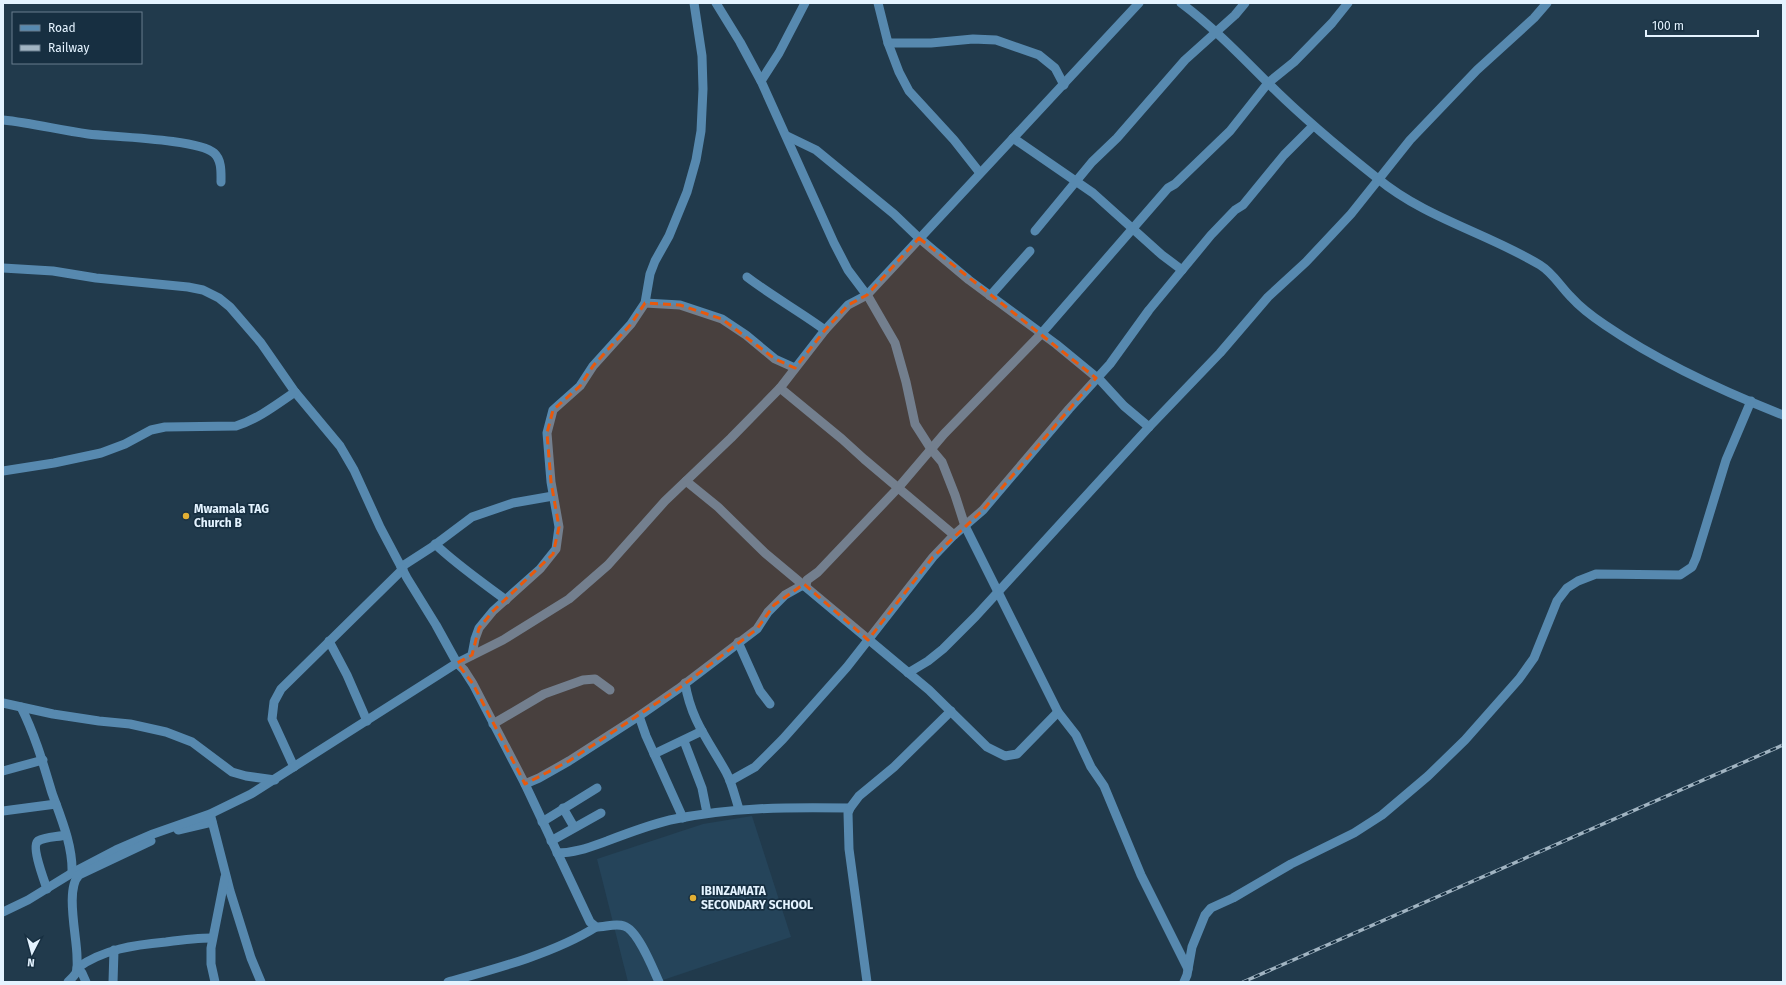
<svg xmlns="http://www.w3.org/2000/svg" width="1786" height="985" viewBox="0 0 1786 985" font-family="'Fira Sans',sans-serif">
<style>
.built{fill:#25445a}
.lines{fill:none;stroke-linecap:round;stroke-linejoin:round}
.minor{stroke:#5789af;stroke-width:9}
.rail-casing{stroke:#a1b4c2;stroke-width:3.5}
.rail{stroke:#172f41;stroke-width:2;stroke-dasharray:6;stroke-linecap:butt}
.marked{fill:#e8590c;fill-opacity:0.2;stroke:#e8590c;stroke-width:3;stroke-dasharray:8 5;stroke-linejoin:round}
.poi-dot{fill:#e2af34;stroke:#172f41;stroke-width:1.5}
.labels{text-anchor:middle;stroke-width:3.5;stroke-linejoin:round;paint-order:stroke}
.poi-label{font-size:12px;font-weight:bold;fill:#e4f3ff;stroke:#172f41;text-anchor:start}
</style>
<rect width="100%" height="100%" fill="#213a4c"/>
<path class="built" d="M752,816l39,121 -134,45h-29l-31,-123 106,-35z"/>
<g class="lines">
<g class="minor">
<path d="M716,3l24,39 21,39 73,162 14,27 21,28 26,45 11,39 9,42 16,25 11,13 13,33 10,31 93,186 18,23 15,32 13,19 37,89 47,94"/>
<path d="M878,3l10,40 11,29 10,19 45,49 26,33"/>
<path d="M1181,3c32,24 59,52 87,80 34,34 71,65 109,95 48,40 110,55 163,87 13,8 20,21 31,32 9,10 22,20 34,28 54,37 117,66 178,90"/>
<path d="M888,43h43l42,-4 23,1 43,15 16,13 9,17"/>
<path d="M761,81l18,-28 26,-50"/>
<path d="M3,120c29,3 56,10 85,14 25,3 110,5 126,19 8,7 7,20 7,29"/>
<path d="M787,136l29,14 78,64 25,24 50,42 87,64 45,37 23,25 25,21"/>
<path d="M1013,138l80,55 69,62 20,15"/>
<path d="M1035,231l57,-69 25,-24 68,-78 50,-45 10,-12"/>
<path d="M3,268l50,3 43,7 92,9 15,3 16,8 11,9 31,36 34,49 45,54 14,24 26,57 27,51 29,47 21,38 7,7 9,14 52,100 65,138 6,5c9,0 20,-4 28,-1 14,4 29,43 35,56"/>
<path d="M747,277c25,19 52,34 78,53"/>
<path d="M990,296l40,-45"/>
<path d="M645,303l35,2 42,14 24,16 29,24 20,9"/>
<path d="M780,388l62,51 22,20 90,76"/>
<path d="M3,471l51,-8 47,-10 24,-9 26,-14 14,-3 71,-1c22,-7 40,-21 59,-34"/>
<path d="M686,481l32,26 47,46 164,137 58,57 18,9 12,-2 41,-42"/>
<path d="M435,544c22,21 47,38 71,56"/>
<path d="M401,567l31,-20 40,-30 41,-14 40,-7"/>
<path d="M329,641l18,34 20,46"/>
<path d="M738,642l22,49 10,13"/>
<path d="M472,655l3,-16 4,-11 14,-17 47,-42 16,-20 3,-22 -8,-45 -4,-49 6,-23 27,-24 13,-20 38,-42 14,-21 5,-29 5,-13 14,-25 18,-44 9,-32 5,-29 2,-42 -1,-33 -8,-53"/>
<path d="M908,673l20,-12 15,-12 33,-33 173,-189 71,-74 48,-56 38,-35 45,-48 59,-74 67,-70 57,-52 13,-15"/>
<path d="M685,683c6,37 23,57 41,89 6,11 9,25 13,37"/>
<path d="M3,703l50,11 46,7 31,3 36,8 26,10 40,30 14,4 29,4"/>
<path d="M21,707c14,28 22,56 31,86 9,25 21,53 20,80"/>
<path d="M639,716l7,20 37,82"/>
<path d="M493,724l51,-30 39,-14 12,-1 15,11"/>
<path d="M684,741l18,47 5,25"/>
<path d="M654,754l48,-23"/>
<path d="M294,767l-22,-48 2,-17 7,-13 122,-120"/>
<path d="M3,771l40,-11"/>
<path d="M730,781l25,-14 28,-28 64,-72 86,-110 21,-22 29,-25 86,-101 41,-45 39,-54 62,-75 24,-25 8,-5 41,-50 29,-29"/>
<path d="M525,784l14,-6 30,-17 70,-45 39,-27 79,-60 11,-17 17,-17 16,-9h5l1,-6 11,-8 80,-84 46,-54 97,-100 127,-146 7,-4 55,-53 38,-48 26,-21 38,-39 16,-20"/>
<path d="M563,808l11,19"/>
<path d="M3,811l53,-7"/>
<path d="M211,817l19,74 21,67 10,24"/>
<path d="M542,822l55,-34"/>
<path d="M178,830l34,-8"/>
<path d="M551,841l50,-28"/>
<path d="M557,853c18,0 33,-6 50,-12 21,-8 42,-16 63,-21 60,-13 120,-13 180,-12"/>
<path d="M47,889c-3,-9 -16,-43 -9,-48 7,-4 19,-4 28,-6"/>
<path d="M3,912l25,-12 44,-27 44,-23 37,-16 57,-20 41,-20 206,-131 46,-23 66,-41 39,-34 57,-64 66,-63 49,-50 45,-58 23,-25 19,-10 272,-292"/>
<path d="M68,982c3,-3 6,-6 8,-9 2,-5 1,-11 1,-16 0,-20 -12,-68 2,-82l72,-34"/>
<path d="M86,982l-4,-9 -5,-5c27,-19 57,-23 89,-26 15,-2 30,-4 46,-4"/>
<path d="M113,982l1,-32"/>
<path d="M215,982l-4,-18v-16l14,-71"/>
<path d="M448,982c47,-13 107,-29 148,-55"/>
<path d="M867,982l-18,-133 -1,-36 2,-5 9,-12 35,-29 57,-56"/>
<path d="M1184,982l3,-7 5,-28 13,-32 6,-7 22,-10 58,-34 63,-31 28,-18 46,-39 37,-36 54,-61 15,-21 23,-57 10,-13 11,-7 18,-7 84,1 12,-8 4,-9 30,-98 25,-59"/>
</g>
<defs>
<path id="rail" d="M1243,982l540,-237"/>
</defs>
<use href="#rail" class="rail-casing"/>
<use href="#rail" class="rail"/>
</g>
<path class="marked" d="M919,238l177,140 -113,132 -50,47 -65,83 -64,-56 -30,21 -17,24 -79,60 -109,72 -44,23 -52,-100 -16,-21 15,-8 7,-27 14,-17 60,-57 6,-27 -8,-45 -4,-49 6,-23 27,-24 13,-20 38,-42 14,-21 35,2 42,14 53,40 20,9 30,-38 23,-25 19,-10z"/>
<g class="poi-dot">
<circle cx="186" cy="516" r="4"/>
<circle cx="693" cy="898" r="4"/>
</g>
<g class="labels">
<g class="poi-label">
<text x="194" y="513">Mwamala TAG<tspan x="194" dy="14">Church B</tspan></text>
<text x="701" y="895">IBINZAMATA<tspan x="701" dy="14">SECONDARY SCHOOL</tspan></text>
</g>
</g>
<rect width="1786" height="985" fill="none" stroke="#e4f3ff" stroke-width="8"/>
<rect x="12" y="12" width="130" height="52" fill="#172f41" stroke="#697d8d"/>
<rect x="20" y="25" width="20" height="6" fill="#5789af" stroke="#697d8d"/>
<text x="48" y="32" font-size="12" fill="#e4f3ff">Road</text>
<rect x="20" y="45" width="20" height="6" fill="#a1b4c2" stroke="#697d8d"/>
<text x="48" y="52" font-size="12" fill="#e4f3ff">Railway</text>
<g transform="translate(32 953) rotate(186)" stroke="#172f41" stroke-width="3" paint-order="stroke">
<path d="M0-3L7 15L0 10L-7 15Z" fill="#e4f3ff"/>
<text y="-6" font-size="11" font-weight="bold" text-anchor="middle" fill="#e4f3ff">N</text>
</g>
<path d="M1646 30v6h112v-6" fill="none" stroke="#e4f3ff" stroke-width="2"/>
<text x="1652" y="30" font-size="12" fill="#e4f3ff" stroke="#172f41" stroke-width="3" paint-order="stroke">100 m</text>
</svg>
